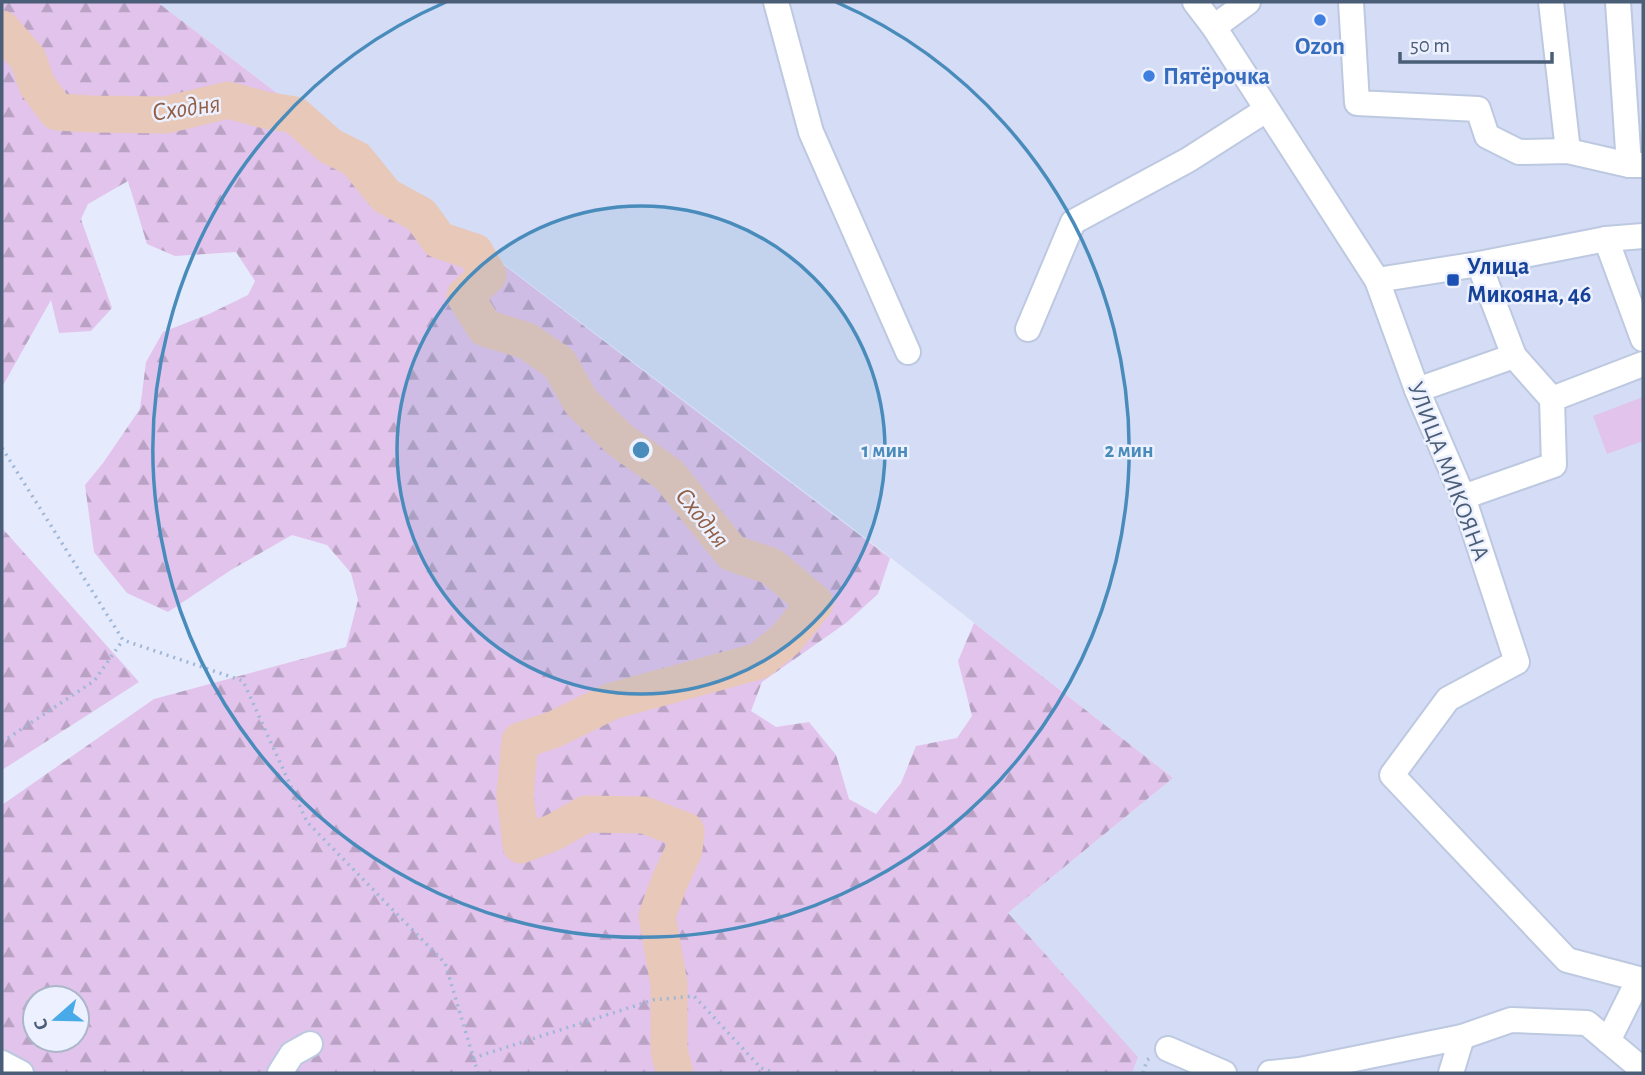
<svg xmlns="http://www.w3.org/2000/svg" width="1645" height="1075" viewBox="0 0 1645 1075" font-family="'Alegreya Sans',sans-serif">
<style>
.residential{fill:#d4ddf5}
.forest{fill:url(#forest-firs);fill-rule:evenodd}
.park{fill:#e2c3eb}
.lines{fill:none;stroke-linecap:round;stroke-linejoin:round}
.river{stroke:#e7c8b9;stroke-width:37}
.minor-casing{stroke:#bdc9e0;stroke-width:28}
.path{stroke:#9fb8d8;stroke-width:3.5;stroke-dasharray:2 5;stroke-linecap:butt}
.minor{stroke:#fff;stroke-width:24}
.ring{fill:none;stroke:#498cbb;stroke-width:3.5}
.shop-dot{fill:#3f7fe0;stroke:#ecf0ff;stroke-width:2.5}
.transit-dot{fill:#1a4fb4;stroke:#ecf0ff;stroke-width:2.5}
.labels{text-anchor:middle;stroke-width:5;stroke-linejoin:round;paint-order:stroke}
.shop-label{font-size:24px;font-weight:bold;fill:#366cbe;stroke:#ecf0ff}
.transit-label{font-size:24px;font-weight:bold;fill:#164399;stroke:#ecf0ff;text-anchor:start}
.street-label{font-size:24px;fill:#4a5f77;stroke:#ecf0ff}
.water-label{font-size:26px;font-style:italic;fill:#925f45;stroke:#ecf0ff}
.centre{fill:#498cbb;stroke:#ecf0ff;stroke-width:3.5}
.ring-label{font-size:21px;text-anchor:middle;font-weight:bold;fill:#498cbb;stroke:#ecf0ff;stroke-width:5;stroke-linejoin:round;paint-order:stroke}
</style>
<defs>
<pattern id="forest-firs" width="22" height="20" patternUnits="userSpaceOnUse" patternTransform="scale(1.75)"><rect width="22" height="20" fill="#e2c3eb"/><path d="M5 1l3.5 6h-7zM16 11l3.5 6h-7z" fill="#b9a2c3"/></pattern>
</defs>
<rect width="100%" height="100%" fill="#e5eafd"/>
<path class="residential" d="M157,2h1486v1071h-511l5,-16 -129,-144 165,-135 -332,-259z"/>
<g class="forest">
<path d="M2,2h155l733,556 -12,36 -32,29 -84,59 -11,29 25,16 33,-5 27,33 13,44 27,15 25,-31 15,-37 41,-8 15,-22 -14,-55 16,-38 199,155 -165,135 130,144 -6,16h-1130v-268l152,-106 192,-52 12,-47 -7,-27 -24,-28 -35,-10 -61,35 -63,42 -41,-19 -33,-41 -9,-67 18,-22 37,-54 6,-47 17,-30 46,-18 39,-19 7,-14 -19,-29 -61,4 -28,-12 -19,-63 -40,23 -7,15 31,89 -21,23 -32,2 -8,-33 -49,87zM35,998h42v42h-42z"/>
<path d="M2,528l137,154 -137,88z"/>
</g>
<path class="park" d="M1643,397v44l-36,13 -14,-38z"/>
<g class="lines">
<path class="river" d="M2,29l26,30 9,26 20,27 35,2 74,1 62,-15 37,10 30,5 35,31 26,13 30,37 35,19 18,25 36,12 13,23 -23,21 20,32 42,13 32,22 22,39 39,38 49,35 63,78 39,13 44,37 -29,36 -27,22 -147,40 -57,28 -35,12 -5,54 6,50 33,-13 32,-18 58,1 42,16 -2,19 -15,33 -12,33 12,68v67l6,22"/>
<defs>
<g id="minor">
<path d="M776,2l35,130 97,220"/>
<path d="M1195,2l19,25 163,253 102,-16 127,-25 37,-3"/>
<path d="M1351,2l6,101 121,6 9,27 32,16 49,-1 61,14h14"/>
<path d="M1551,2l17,149"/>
<path d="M1618,2l11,163"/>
<path d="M1214,27l34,-25"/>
<path d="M1606,239l37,100"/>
<path d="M1479,264l35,92"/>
<path d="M1377,280l40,110 46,107 54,165 -69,37 -56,76 175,185 72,19 -31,62"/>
<path d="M1028,329l45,-107 115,-62 78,-50"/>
<path d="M1417,390l97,-34 38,43 2,66 -91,32"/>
<path d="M1552,399l91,-35"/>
<path d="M1168,1049l56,24"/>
<path d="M2,1063l19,10"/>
<path d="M280,1073l12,-19 18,-10"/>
<path d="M1270,1073l30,-3 162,-33"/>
<path d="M1451,1073l11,-36 49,-17 76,3 56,47"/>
</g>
</defs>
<use href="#minor" class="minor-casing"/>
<g class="path">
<path d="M2,448l121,192 120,41 64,141 138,141 33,110"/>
<path d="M2,742l92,-61 29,-41"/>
<path d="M473,1058l180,-58 41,-4 67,72 14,5"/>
<path d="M1143,1073l4,-13 3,-2"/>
</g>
<use href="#minor" class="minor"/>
</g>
<circle cx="641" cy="450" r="244" fill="#498cbb" fill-opacity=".12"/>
<g class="ring">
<circle cx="641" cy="450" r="244"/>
<path d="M836 2A488 488 0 1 1 446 2"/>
</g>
<g class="shop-dot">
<circle cx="1320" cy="20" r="7"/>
<circle cx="1149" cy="76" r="7"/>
</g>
<rect class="transit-dot" x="1446" y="273" width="14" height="14" rx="3.5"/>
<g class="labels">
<g class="shop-label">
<text x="1320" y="54">Ozon</text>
<text x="1163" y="84" text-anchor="start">Пятёрочка</text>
</g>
<g class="transit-label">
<text x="1467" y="274">Улица<tspan x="1467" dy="28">Микояна, 46</tspan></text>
</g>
<g class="street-label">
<text transform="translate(1449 471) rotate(69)" y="8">УЛИЦА МИКОЯНА</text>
</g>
<g class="water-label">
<text transform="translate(186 107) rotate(-8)" y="9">Сходня</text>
<text transform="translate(703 517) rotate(51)" y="9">Сходня</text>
</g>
</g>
<circle cx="641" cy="450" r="10" class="centre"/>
<g class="ring-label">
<text x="885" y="457">1 мин</text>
<text x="1129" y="457">2 мин</text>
</g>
<rect width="1645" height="1075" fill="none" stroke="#4a5f77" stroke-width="7"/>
<g transform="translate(56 1019) rotate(250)"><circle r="33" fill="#ecf0ff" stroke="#abb6c9" stroke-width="2"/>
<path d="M0-5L12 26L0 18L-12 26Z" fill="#48aae9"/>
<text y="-10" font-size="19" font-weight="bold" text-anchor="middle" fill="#4a5f77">С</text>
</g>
<path d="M1400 52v10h152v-10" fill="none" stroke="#4a5f77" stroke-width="3.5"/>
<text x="1410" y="52" font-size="21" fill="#4a5f77" stroke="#ecf0ff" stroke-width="5" paint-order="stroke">50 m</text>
</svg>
